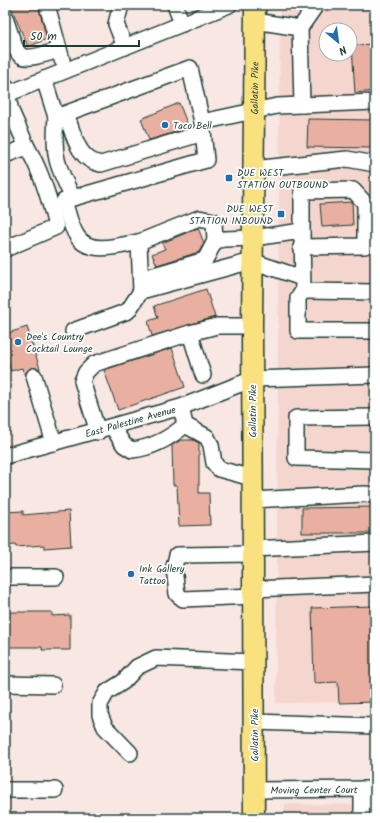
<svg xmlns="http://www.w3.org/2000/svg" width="380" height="823" viewBox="0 0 380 823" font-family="Kalam,sans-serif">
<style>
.built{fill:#f4d6cf;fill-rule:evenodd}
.building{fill:#e9b0a1;stroke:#1f3d34}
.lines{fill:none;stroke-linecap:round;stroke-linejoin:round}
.minor-casing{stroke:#1f3d34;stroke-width:18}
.major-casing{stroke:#1f3d34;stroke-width:23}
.minor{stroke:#fff;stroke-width:15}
.major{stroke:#fae180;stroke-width:20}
.poi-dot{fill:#1f6fb2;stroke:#fff;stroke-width:1.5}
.labels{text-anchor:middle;stroke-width:3.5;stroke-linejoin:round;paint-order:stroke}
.street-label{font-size:10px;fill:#1f3d34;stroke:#fff}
.poi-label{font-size:10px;fill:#1f3d34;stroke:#fff;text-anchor:start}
</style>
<rect width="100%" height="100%" fill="#f8e7e3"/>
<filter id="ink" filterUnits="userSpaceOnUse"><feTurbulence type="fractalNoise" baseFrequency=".025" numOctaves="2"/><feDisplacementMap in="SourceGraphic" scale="8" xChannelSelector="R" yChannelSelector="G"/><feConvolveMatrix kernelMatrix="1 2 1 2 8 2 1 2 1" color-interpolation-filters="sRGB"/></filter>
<g filter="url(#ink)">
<g class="built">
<path d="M280,5h95v697l-99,1zM326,30h24v24h-24z"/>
<path d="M285,804l90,1v13h-91z"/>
</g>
<g class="building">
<path d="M10,5h28l9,34 -19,8z"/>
<path d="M375,44v47l-20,2 -3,-48z"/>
<path d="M179,103l10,25 -40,12 -8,-21z"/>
<path d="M308,119l67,1v28l-68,-1z"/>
<path d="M352,202l1,23 -31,2 -2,-23z"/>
<path d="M198,228l6,15 -5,9 -42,13 -5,-11 13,-5 -3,-6z"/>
<path d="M206,289l9,28 -63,19 -4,-15 10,-3 -4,-12z"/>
<path d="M27,327l13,42 -9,-1 -7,6 -2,-6 -11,3 -6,-20v-17z"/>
<path d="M172,348l13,39 -67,23 -14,-40z"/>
<path d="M181,440h12l6,3v50h10l1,32 -31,1 -2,-41h-4l-1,-40z"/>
<path d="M375,507v26h-73v-25z"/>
<path d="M23,511v4l46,-4 2,35 -27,2v-3l-28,2 -1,-2 -10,1v-34z"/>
<path d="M375,606v96l-36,1 -1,-21 -24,1 -2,-75z"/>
<path d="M5,612h47v4l18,-1v35h-28v-3h-37z"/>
</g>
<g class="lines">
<defs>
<g id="minor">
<path d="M47,5l15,55"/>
<path d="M121,5l-5,19 9,23"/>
<path d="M175,5l7,19"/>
<path d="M5,18c15,42 8,46 54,32"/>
<path d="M255,21l45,7"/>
<path d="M44,79l12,38 134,-49 12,54 75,-16 98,-4"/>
<path d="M5,85l6,26 16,36"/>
<path d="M5,95l224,-90"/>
<path d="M302,105l-2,-77 16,-23"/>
<path d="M66,114c8,20 11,46 35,50l102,-31"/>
<path d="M56,117c-3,39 0,47 17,81l133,-38 -4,-38"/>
<path d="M5,155l22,-8c14,24 23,53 29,80l-51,22"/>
<path d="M253,169l94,-10 28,5"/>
<path d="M64,201c4,11 6,25 13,35 12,20 44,9 62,6"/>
<path d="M301,247l64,-1v-43l-12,-13 -51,1v40"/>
<path d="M141,279l64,-19 10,-19"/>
<path d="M141,291l-2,-49 60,-24 15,3 1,20 10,-2 28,-1 49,-7 1,60 -5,7v33h77"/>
<path d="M303,291l72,1"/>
<path d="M73,331l55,-20 13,-20 111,-30 50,17"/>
<path d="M203,375l-13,-42 27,-7h35"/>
<path d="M34,376l20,67"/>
<path d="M375,417l-79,1v40l79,2"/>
<path d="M185,425l22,12 4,8 3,18 5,6 33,9"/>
<path d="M113,428l11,17 8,5c19,-2 38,-12 53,-25l-4,-18"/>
<path d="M98,432l-16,-51 4,-9 8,-8 96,-31"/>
<path id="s1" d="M5,456l176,-49 72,-28 122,-4"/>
<path d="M252,500l112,-6 11,1"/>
<path d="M252,549l123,-6"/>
<path d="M253,554l-76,1 -3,12 3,27 6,5 70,-3"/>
<path d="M5,577h51"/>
<path d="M253,589l122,-5"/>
<path d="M5,684l48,1"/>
<path d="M254,722l121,4"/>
<path d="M130,753l-25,-26 -5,-12v-11l7,-12 16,-10 14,-15 19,-9 97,4"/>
<path d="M362,789v29"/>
<path d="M5,790h50"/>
<path id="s2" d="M254,790l121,-1"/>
</g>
<g id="major">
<path id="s3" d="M254,818l-2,-492 3,-321"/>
</g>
</defs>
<use href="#minor" class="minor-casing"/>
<use href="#major" class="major-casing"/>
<use href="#minor" class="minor"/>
<use href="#major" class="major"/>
</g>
</g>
<g class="poi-dot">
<circle cx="165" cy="125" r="4"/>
<rect x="225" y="174" width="8" height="8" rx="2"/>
<rect x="277" y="210" width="8" height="8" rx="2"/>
<circle cx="18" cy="342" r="4"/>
<circle cx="131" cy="574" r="4"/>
</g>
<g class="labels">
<g class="street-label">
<text dy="4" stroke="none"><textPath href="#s3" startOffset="730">Gallatin Pike</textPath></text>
<text transform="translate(252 411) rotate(-90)" y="4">Gallatin Pike</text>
<text dy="4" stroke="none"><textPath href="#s1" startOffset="130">East Palestine Avenue</textPath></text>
<text transform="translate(254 735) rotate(-90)" y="4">Gallatin Pike</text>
<text dy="4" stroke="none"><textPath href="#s2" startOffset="60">Moving Center Court</textPath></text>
</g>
<g class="poi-label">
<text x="173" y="129">Taco Bell</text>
<text x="237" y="176">DUE WEST<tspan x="237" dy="12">STATION OUTBOUND</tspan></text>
<text x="273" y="212" text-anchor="end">DUE WEST<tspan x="273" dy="12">STATION INBOUND</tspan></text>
<text x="26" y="340">Dee's Country<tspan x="26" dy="12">Cocktail Lounge</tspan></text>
<text x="139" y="572">Ink Gallery<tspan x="139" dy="12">Tattoo</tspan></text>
</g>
</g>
<rect width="380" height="823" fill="none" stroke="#fff" stroke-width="20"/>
<rect x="10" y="10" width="360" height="803" fill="none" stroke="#1f3d34" stroke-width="1.5" filter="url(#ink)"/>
<g transform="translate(338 42) rotate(151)"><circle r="19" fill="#ffffff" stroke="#a5b1ae"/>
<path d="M0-3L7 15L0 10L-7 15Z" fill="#1f6fb2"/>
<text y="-6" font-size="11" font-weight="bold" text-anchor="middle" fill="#1f3d34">N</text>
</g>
<path d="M24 40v6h115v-6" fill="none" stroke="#1f3d34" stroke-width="2"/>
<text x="30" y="40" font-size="12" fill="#1f3d34" stroke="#ffffff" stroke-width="3" paint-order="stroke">50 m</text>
</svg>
